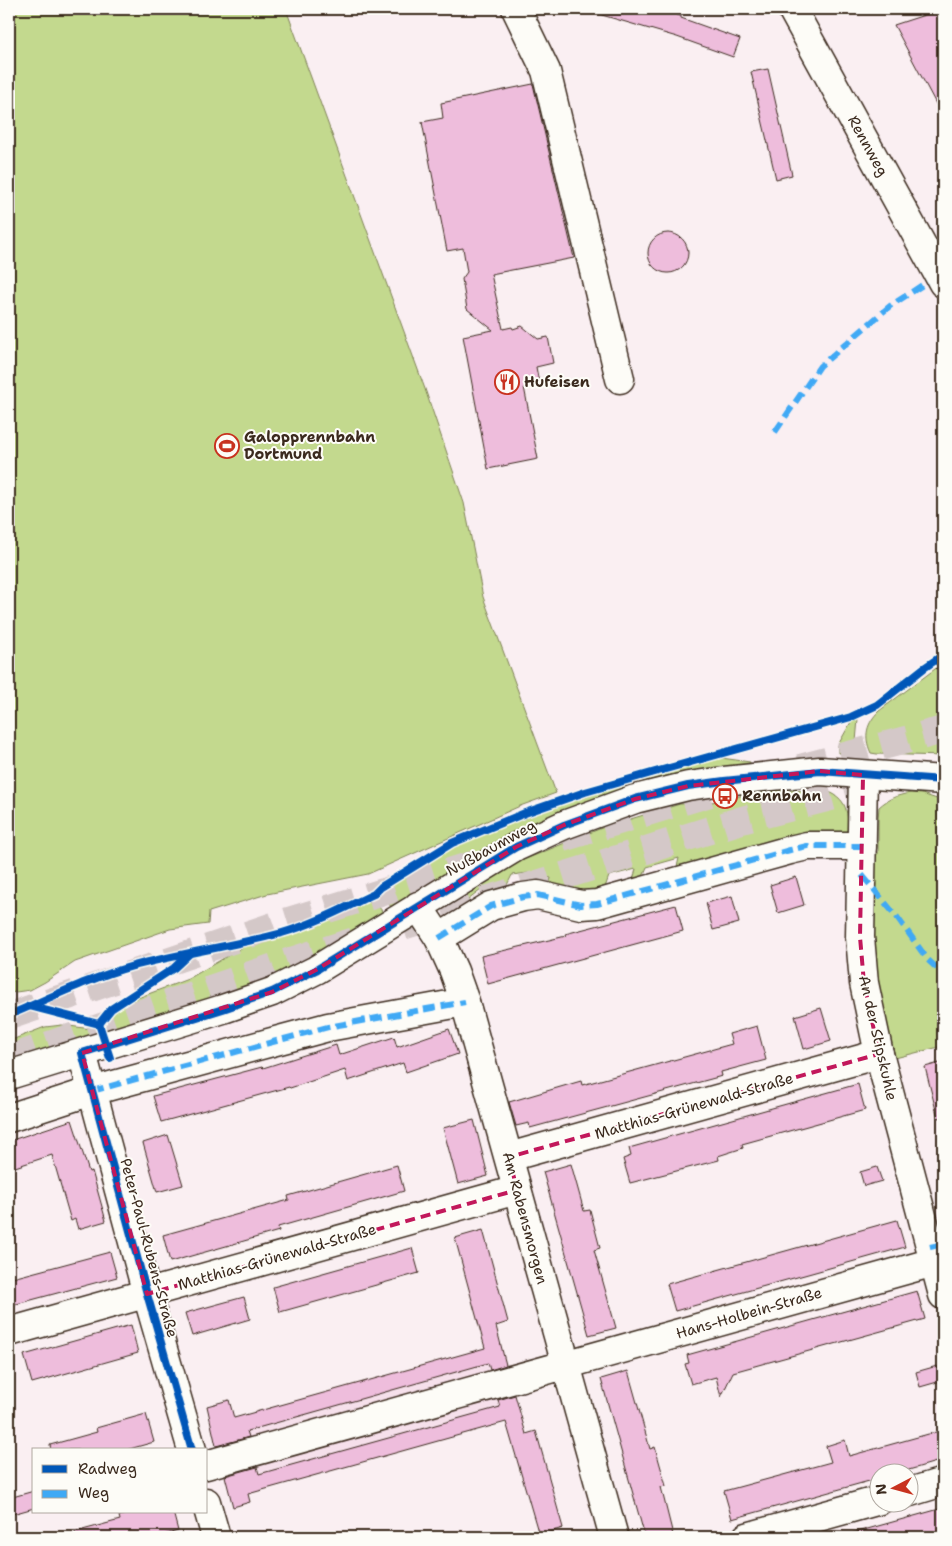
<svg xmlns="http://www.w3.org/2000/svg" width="952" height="1546" viewBox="0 0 952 1546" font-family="'Shantell Sans',sans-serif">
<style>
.built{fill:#f6e0eb}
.green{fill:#c3d98e;stroke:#7f8256}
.building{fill:#eebddc;stroke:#3b2a1e}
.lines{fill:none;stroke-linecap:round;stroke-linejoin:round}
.highway-tunnel{stroke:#d4c8c8;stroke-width:28;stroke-dasharray:28 14;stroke-linecap:butt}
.minor-casing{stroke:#3b2a1e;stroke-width:31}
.minor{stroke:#fdfcf7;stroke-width:28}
.quiet{stroke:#3fa9f5;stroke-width:6;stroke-dasharray:12 6;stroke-linecap:butt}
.cycleway-casing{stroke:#fdfcf7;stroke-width:11}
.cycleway{stroke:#0057b8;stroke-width:8}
.marked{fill:none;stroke:#c2185b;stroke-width:4;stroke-dasharray:10 6;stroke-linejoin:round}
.labels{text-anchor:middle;stroke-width:4;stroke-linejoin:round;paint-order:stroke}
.street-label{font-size:15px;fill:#3b2a1e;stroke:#fdfcf7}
.poi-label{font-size:15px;font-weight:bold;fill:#3b2a1e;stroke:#fdfcf7;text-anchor:start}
</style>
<rect width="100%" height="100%" fill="#faeff2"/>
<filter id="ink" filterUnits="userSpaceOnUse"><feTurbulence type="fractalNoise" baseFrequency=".02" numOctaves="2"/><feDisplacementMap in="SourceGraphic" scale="10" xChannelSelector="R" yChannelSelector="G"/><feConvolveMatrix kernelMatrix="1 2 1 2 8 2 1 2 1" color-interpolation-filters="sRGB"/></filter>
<g filter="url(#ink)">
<path class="built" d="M501,1343l20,74 -273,77 2,8 -17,5 -23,-83 2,-1 -5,-17 22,-6 5,18z"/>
<g class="green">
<path d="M9,9h277l139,380 39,114 19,94 73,196 -36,13 -152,68 -101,20 -58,18 -1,12 -38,5 -95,33 -30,20 -15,8 -21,3z"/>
<path d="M943,663v93l-66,-2 -6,-1c-8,-17 -4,-30 8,-42z"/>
<path d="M858,719l-3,34h-17v-8l13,-23z"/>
<path d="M714,757l36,5v1l-357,146 -11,-13 1,-5 70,-44 35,-15 82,-30z"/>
<path d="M823,790c26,7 25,24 25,47l-173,39 4,-18 -32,9 -8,19 -8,2 5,-19 -27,7 -7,20 -54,-5 3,-13 -23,-5 -16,2 -11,22 -11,4 1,-15 -10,4 -13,10 -2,11 -15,14 -1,-11 4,-12 25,-18 42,-23 83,-34 76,-23 24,-1 14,-2 8,-3 52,-7z"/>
<path d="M911,793l11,1 21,7v245l-48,12 -5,-2 -16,-61 -4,-142 8,1v-35l1,-12c10,-9 19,-12 32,-14z"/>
<path d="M365,902c11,-1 14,5 20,13l-113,65 -165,54 -3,-10 9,-12 14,-10 61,-23 55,-32 57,-15 43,-18z"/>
<path d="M62,1025l29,4 2,8 -84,26v-22l36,-14z"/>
</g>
<g class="building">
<path d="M595,9h61l25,7v2l59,21 -7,18 -56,-20 -82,-24z"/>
<path d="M943,9v108l-49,-92z"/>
<path d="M768,69l24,106 -16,4 -25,-107z"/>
<path d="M533,84l41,174 -83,16 12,55 9,-2 1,2 9,-3 16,13 10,-2 5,26 -17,4 3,16 -15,4 14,72 -50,10 -25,-133 30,-6 -26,-21 -5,-30 5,-7 -4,-24 -16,3 -25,-129 21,-4 -2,-15z"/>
<circle cx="668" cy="253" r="20"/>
<path d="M796,877l8,28 -26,8 -8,-28z"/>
<path d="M732,896l7,27 -26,7 -7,-27z"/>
<path d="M676,905l7,26 -195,53 -7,-28 85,-20 -1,-2z"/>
<path d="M821,1008l10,33 -27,8 -9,-33z"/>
<path d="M757,1026l9,34 -45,12 1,4 -192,52 -1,-5 -13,3 -7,-24 72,-21 1,4 150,-41 -3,-10z"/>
<path d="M449,1029l9,25 -52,18 -3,-9 -55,18 -3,-11 -55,18 -1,-1 -128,35 -8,-26 109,-29 1,1 73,-23 3,10 55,-18 3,10z"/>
<path d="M943,1062v55l-5,1 -13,-51z"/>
<path d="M858,1084l7,26 -123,34 1,4 -25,8 1,4 -89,23 -7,-24 8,-3 -2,-8z"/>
<path d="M72,1120l17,52 3,-1 14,50 -28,8 -3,-10 -4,2 -19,-66 -43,14v-28z"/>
<path d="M474,1120l14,56 -30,8 -15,-56z"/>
<path d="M168,1135l15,50 -26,7 -14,-49z"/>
<path d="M571,1164l13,47 6,-1 10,38 -6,2 22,78 -27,7 -46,-163z"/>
<path d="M397,1165l7,26 -126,36 1,4 -109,31 -7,-27 126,-35 -1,-4z"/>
<path d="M877,1167l5,14 -18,5 -4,-14z"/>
<path d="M897,1220l8,27 -230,64 -8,-27z"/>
<path d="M483,1230l25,92 -12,4 10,39 -16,5 -2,-7 -241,68 2,6 -33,9 -9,-40 22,-6 5,18 251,-70 -30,-110z"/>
<path d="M412,1248l7,25 -139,39 -7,-25z"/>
<path d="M110,1252l7,25 -108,29v-27z"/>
<path d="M917,1291l8,28 -192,53 -12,25 -5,-20 -25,7 -6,-20 4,-1 -2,-8z"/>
<path d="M244,1297l6,22 -58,17 -7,-23z"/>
<path d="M131,1325l7,28 -106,30 -8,-28z"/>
<path d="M937,1366l4,15 -21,6 -4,-15z"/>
<path d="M628,1371l22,78 5,-2 11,39 -5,1 12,48 -10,2h-18l-44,-158z"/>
<path d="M515,1395l11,39 10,-3 27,97 -24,7 -33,-113 -258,72 2,8 -17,5 -8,-31 32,-9 2,7 241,-67 -2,-7z"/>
<path d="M146,1414l8,28 -28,8h-75l-1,-5 47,-13 -1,-4z"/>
<path d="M943,1430v30l-48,14h-15v4l-148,41 -8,-28 107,-29 -5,-16 19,-6 4,16z"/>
<path d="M34,1491v17l-25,7v-17z"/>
<path d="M943,1508v29h-90v-4z"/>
<path d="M132,1512h41l5,19 -23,6h-79l-1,-5 45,-12 -1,-4z"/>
</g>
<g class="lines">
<g class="highway-tunnel">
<path d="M800,768l143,-38"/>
<path d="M562,838l158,-48"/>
<path d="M403,926l339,-106 142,-37"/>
<path d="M9,1016l273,-93 203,-62"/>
<path d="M9,1059l285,-99 61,-19"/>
</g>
<defs>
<g id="minor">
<path d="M516,9l30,62 74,308"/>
<path d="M792,9l151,274"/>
<path d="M863,775l-3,162 4,46 15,71 64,241"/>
<path d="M418,906l21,32 15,33 11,31 149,535"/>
<path d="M439,938l52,-32 32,-9 15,-2 43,10 16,-1 193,-54 17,-4h55"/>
<path d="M82,1053l65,241 45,156"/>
<path d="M9,1075l214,-66 49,-17 44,-22 200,-123 48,-22 71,-26 53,-13 36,-5 96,-10 123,9"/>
<path d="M9,1118l83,-27 191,-52 45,-12 137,-25"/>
<path d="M509,1157l370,-103"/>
<path d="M9,1332l508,-142"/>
<path d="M206,1465l728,-203"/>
<path d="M910,1492l33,-10"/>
<path d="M206,1502l10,35"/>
<path d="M747,1537l133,-37"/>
</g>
</defs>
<use href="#minor" class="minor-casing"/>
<use href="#minor" class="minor"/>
<g class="quiet">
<path d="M775,432l45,-66 70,-60 37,-24"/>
<path d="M862,875l35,42 31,43 15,14"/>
<path d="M439,938l52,-32 32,-9 15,-2 43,10 16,-1 193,-54 17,-4h55"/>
<path d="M92,1091l236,-64 137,-25"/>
<path d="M930,1247l13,-3"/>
</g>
<defs>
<g id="cycleway">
<path d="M29,1006l70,18 11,34"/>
<path d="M9,1015c41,-17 81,-37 124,-49 49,-13 100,-20 149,-33 32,-9 62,-25 92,-39l7,-7 71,-44 73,-30 60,-21 70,-20 196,-55 26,-12 47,-37 19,-13"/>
<path d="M99,1024l12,-15 63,-41 15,-14"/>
<path d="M192,1450l-45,-156 -65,-241 141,-44 49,-17 44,-22 200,-123 48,-22 71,-26 53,-13 36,-5 96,-10 123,9"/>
</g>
</defs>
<use href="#cycleway" class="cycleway-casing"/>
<use href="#cycleway" class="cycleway"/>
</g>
</g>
<path class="marked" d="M820,771l43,4 -3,162 4,46 15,71 -370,103 8,33 -370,104 -65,-241 190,-61 44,-22 200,-123 48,-22 71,-26 53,-13z"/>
<defs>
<symbol id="restaurant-ring" viewBox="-11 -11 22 22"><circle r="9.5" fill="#fdfcf7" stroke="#c8321e" stroke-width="1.5"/><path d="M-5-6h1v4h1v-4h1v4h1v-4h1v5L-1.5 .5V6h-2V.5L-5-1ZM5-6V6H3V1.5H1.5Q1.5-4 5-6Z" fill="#c8321e"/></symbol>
<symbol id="stadium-ring" viewBox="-11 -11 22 22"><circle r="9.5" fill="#fdfcf7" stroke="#c8321e" stroke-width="1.5"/><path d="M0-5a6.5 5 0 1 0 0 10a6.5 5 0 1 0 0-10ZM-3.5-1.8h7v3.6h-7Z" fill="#c8321e"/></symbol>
<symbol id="bus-ring" viewBox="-11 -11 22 22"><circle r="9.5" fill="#fdfcf7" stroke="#c8321e" stroke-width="1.5"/><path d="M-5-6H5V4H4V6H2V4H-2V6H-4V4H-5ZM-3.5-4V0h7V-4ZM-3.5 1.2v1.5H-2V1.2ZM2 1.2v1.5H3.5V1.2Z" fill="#c8321e"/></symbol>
</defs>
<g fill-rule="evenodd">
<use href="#restaurant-ring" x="493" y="368" width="28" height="28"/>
<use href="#stadium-ring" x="213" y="432" width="28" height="28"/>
<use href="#bus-ring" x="711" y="782" width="28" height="28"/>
</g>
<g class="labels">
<g class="street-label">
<text transform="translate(868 146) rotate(61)" y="5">Rennweg</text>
<text transform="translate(491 848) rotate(-29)" y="5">Nußbaumweg</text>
<text transform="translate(878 1038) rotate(77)" y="5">An der Stipskuhle</text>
<text transform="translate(694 1106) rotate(-16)" y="5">Matthias-Grünewald-Straße</text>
<text transform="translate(525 1218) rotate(75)" y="5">Am Rabensmorgen</text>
<text transform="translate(149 1248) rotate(75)" y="5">Peter-Paul-Rubens-Straße</text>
<text transform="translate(277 1257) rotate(-16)" y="5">Matthias-Grünewald-Straße</text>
<text transform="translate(749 1313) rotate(-16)" y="5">Hans-Holbein-Straße</text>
</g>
<g class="poi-label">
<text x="524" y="387">Hufeisen</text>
<text x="244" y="442">Galopprennbahn<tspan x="244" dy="17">Dortmund</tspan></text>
<text x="742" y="801">Rennbahn</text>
</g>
</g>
<rect width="952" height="1546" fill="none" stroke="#fdfcf7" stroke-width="30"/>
<rect x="15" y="15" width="922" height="1516" fill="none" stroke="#3b2a1e" stroke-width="2" filter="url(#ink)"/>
<rect x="32" y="1448" width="175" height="65" fill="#fdfcf7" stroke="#afa8a0"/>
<rect x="42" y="1465" width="25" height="8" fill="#0057b8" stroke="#afa8a0"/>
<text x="78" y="1474" font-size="15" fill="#3b2a1e">Radweg</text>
<rect x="42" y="1490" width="25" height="8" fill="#3fa9f5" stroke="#afa8a0"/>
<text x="78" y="1498" font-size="15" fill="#3b2a1e">Weg</text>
<g transform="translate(894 1488) rotate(264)"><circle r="24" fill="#fdfcf7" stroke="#afa8a0"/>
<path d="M0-4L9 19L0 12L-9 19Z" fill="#c8321e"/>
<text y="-8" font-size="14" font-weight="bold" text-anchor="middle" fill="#3b2a1e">N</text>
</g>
</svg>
